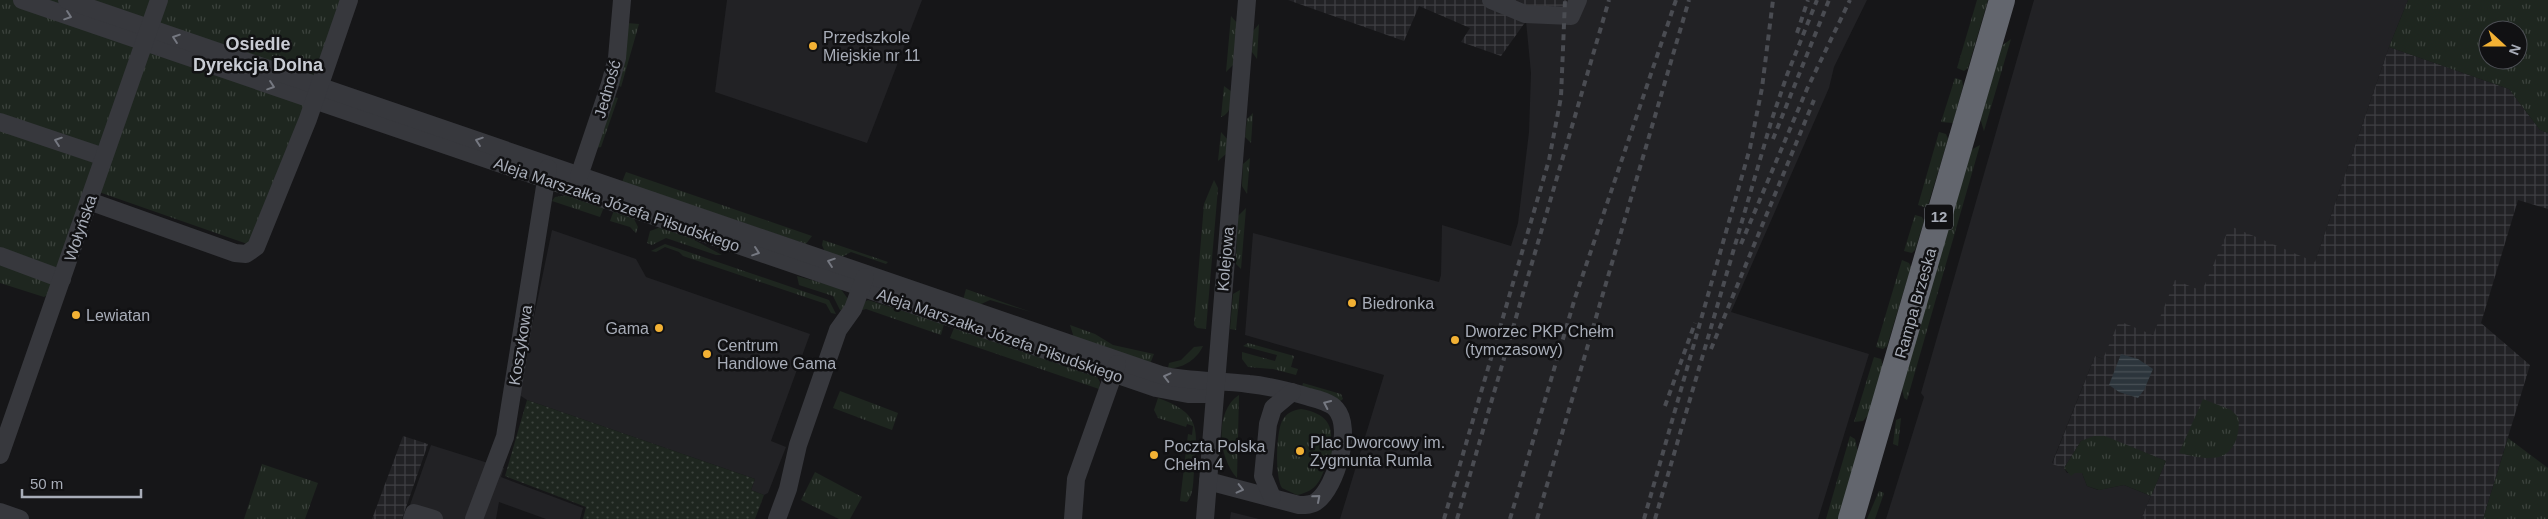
<svg xmlns="http://www.w3.org/2000/svg" width="2548" height="519" viewBox="0 0 2548 519" font-family="Helvetica,sans-serif">
<style>
.built{fill:#222225}
.industrial{fill:url(#industrial-grid)}
.grass{fill:url(#grass-tufts);fill-rule:evenodd}
.garden{fill:url(#garden-dots)}
.water{fill:url(#water-rules)}
.lines{fill:none;stroke-linecap:round;stroke-linejoin:round}
.minor{stroke:#37383d;stroke-width:18}
.highway{stroke:#63666e;stroke-width:26}
.rail{stroke:#4a4c52;stroke-width:4;stroke-dasharray:6 5;stroke-linecap:butt}
.oneway{stroke:#757881}
.poi-dot{fill:#f2b134;stroke:#111113;stroke-width:2}
.labels{text-anchor:middle;stroke-width:5;stroke-linejoin:round;paint-order:stroke}
.shield{fill:#111113;stroke:#7b7e86;stroke-width:1}
.shield-label{font-size:15px;font-weight:bold;fill:#a8adb8}
.poi-label{font-size:16px;fill:#a8adb8;stroke:#111113;text-anchor:start}
.street-label{font-size:16px;fill:#a8adb8;stroke:#111113}
.neighbourhood-label{font-size:18px;font-weight:bold;fill:#c9ccd4;stroke:#111113}
</style>
<defs>
<pattern id="industrial-grid" width="8" height="8" patternUnits="userSpaceOnUse" patternTransform="scale(1.25)"><rect width="8" height="8" fill="#222225"/><path d="M0 4h8M4 0v8" fill="none" stroke="#3f3f43"/></pattern>
<pattern id="grass-tufts" width="24" height="20" patternUnits="userSpaceOnUse" patternTransform="scale(1.25)"><rect width="24" height="20" fill="#1e261f"/><path d="M3 7l-1-3M5 7V3M7 7l1-3M15 17l-1-3M17 17v-4M19 17l1-3" fill="none" stroke="#3c433d"/></pattern>
<pattern id="garden-dots" width="8" height="8" patternUnits="userSpaceOnUse" patternTransform="scale(1.25)"><rect width="8" height="8" fill="#1e261f"/><path d="M2 2h.1M6 6h.1" fill="none" stroke="#3c433d" stroke-width="1.8" stroke-linecap="round"/></pattern>
<pattern id="water-rules" width="6" height="5" patternUnits="userSpaceOnUse" patternTransform="scale(1.25)"><rect width="6" height="5" fill="#2c353c"/><path d="M0 2.5h6" fill="none" stroke="#485056"/></pattern>
</defs>
<rect width="100%" height="100%" fill="#161618"/>
<g class="built">
<path d="M727,0h195l-55,143 -152,-51z"/>
<path d="M1584,0h283l-33,67 -5,21 -98,224 138,42 -51,165h-478l44,-144 -139,-40 8,-102 186,49 2,-7 1,-50 69,21 7,-23 11,-91 2,-59 -5,-52z"/>
<path d="M2034,0h374l-19,47 -74,215 -113,29 -49,44 -50,24 -8,-3 -43,107 12,5 3,5h15l5,13 11,4 26,-5 27,11 -10,23h-255l38,-122 -3,-4z"/>
<path d="M552,230l84,29 10,18 164,57 -39,107 15,6 -18,46 -4,2 -13,-5 4,-11 -228,-79 -9,-6z"/>
<path d="M431,445l73,23 -3,9 82,31 -3,11h-34l-47,-17 -3,17h-91z"/>
<path d="M1231,512l28,7h-29z"/>
</g>
<g class="industrial">
<path d="M1288,0h296l-12,24 -46,-3 -25,35 -40,-14 9,-14 -51,-22 -15,35z"/>
<path d="M2389,47l120,42 31,41 8,3v76l-30,-9 -37,123 49,42 -47,154h-342l25,-58 -64,-25 -21,5 -17,27 -12,-4 43,-108 8,3 16,-38 34,14 22,-55 27,11 28,-65 85,36z"/>
<path d="M403,436l25,8 -26,75h-30z"/>
</g>
<g class="grass">
<path d="M0,0h349l-93,247 -163,-57 -40,102 -9,5 -44,-14z"/>
<path d="M1977,0h11l-20,68 -4,3 -7,-3z"/>
<path d="M2408,0h140v133l-8,-3 -31,-41 -120,-42zM2488,30h30v30h-30z"/>
<path d="M1231,16l6,7 -3,41 -8,8z"/>
<path d="M627,23l12,1 -18,63 -3,-2z"/>
<path d="M1259,24l-2,35 -5,-7 1,-21z"/>
<path d="M2011,39l-27,92 -4,-13 20,-71z"/>
<path d="M1955,78l7,2 1,6 -10,37 -12,-1z"/>
<path d="M1224,86l8,6c-1,10 0,21 -11,25z"/>
<path d="M614,97l4,1 -17,49 -5,1z"/>
<path d="M1253,113l-2,30 -6,-6 2,-18z"/>
<path d="M1221,132l7,8 -1,13 -9,8z"/>
<path d="M1939,132l7,2 2,5 -20,66 -4,2 -6,-2z"/>
<path d="M1980,145l-73,255 -3,-2 -2,-10 69,-238z"/>
<path d="M1250,158l-3,36 -5,-8 1,-22z"/>
<path d="M626,172l186,64 -6,8 -184,-62z"/>
<path d="M1214,180l4,8 -12,141 -9,-1 -3,-3 10,-121z"/>
<path d="M568,195l36,12 -4,10 -48,-16 3,-4z"/>
<path d="M1246,208l-5,61 -5,-5v-6l2,-42z"/>
<path d="M614,210l20,9 4,8 -2,6 -6,-6 -20,-6z"/>
<path d="M1915,215l7,2 2,4 -9,29 -3,3 -8,-2z"/>
<path d="M661,227l24,8 37,20h-6l-50,-17 -14,7 -5,-2 3,-12z"/>
<path d="M823,240l65,22 -2,2 -35,-12 -11,6 -15,-6 -3,-7z"/>
<path d="M665,244l164,56 7,14 -5,-1 -5,-9 -143,-48 -4,-4 -14,-5 -9,5 -5,-1z"/>
<path d="M1902,260l7,3 2,4 -24,79 -4,3 -7,-2z"/>
<path d="M797,276l43,12 8,11 -4,12 -4,-1 -7,-14 -34,-11z"/>
<path d="M966,289l65,23 -41,-12 -11,5 -16,-5z"/>
<path d="M1240,290l-4,40 -6,-1 3,-35z"/>
<path d="M868,300l76,24 -3,11 -75,-26 -7,2 5,-9z"/>
<path d="M1070,325l25,9 18,11 41,9 -4,10 -76,-26z"/>
<path d="M954,328l143,49 3,5 -1,7 -149,-51z"/>
<path d="M1248,343l46,13 -3,11 7,2 -2,6 -23,-6 -25,-2 -6,-8v-7l33,9 2,-6 -34,-9z"/>
<path d="M1203,346c-6,13 -20,23 -35,22l1,-5 12,-3 13,-13z"/>
<path d="M1874,357l7,2 2,7 -14,48 -6,7 -9,1z"/>
<path d="M1303,383l38,11 2,5 -4,3 -37,-15z"/>
<path d="M840,391l58,22 -6,17 -59,-22z"/>
<path d="M1239,395l-2,83c-19,-20 -23,-67 2,-83z"/>
<path d="M1158,398c45,16 39,32 36,74 -1,9 0,22 -7,30l-7,-1 8,-67 4,1 1,-9 -6,-2 -1,3 -28,-9 -4,-8z"/>
<path d="M2203,399l28,11 7,7c3,14 -3,36 -19,40 -12,3 -28,-1 -40,-4z"/>
<path d="M1301,409c24,4 34,15 29,39l3,2 -1,9 -5,1c-5,18 -9,31 -30,35l-15,-7c-7,-12 -6,-54 0,-67 4,-8 11,-11 19,-12z"/>
<path d="M1901,418l-3,28 -5,-2 3,-24z"/>
<path d="M1850,436l5,3 3,13 -20,67h-12z"/>
<path d="M2094,436h11l61,25 -15,35 -27,-11 -25,5 -12,-4 -5,-13h-7l-4,3 -7,-8 17,-27z"/>
<path d="M2508,438l40,30v51h-65z"/>
<path d="M262,464l56,19 -13,36h-61z"/>
<path d="M815,472l47,25 -12,22h-11l-38,-19z"/>
<path d="M1879,491l5,2 -9,26h-8z"/>
</g>
<path class="garden" d="M527,400l228,79 -4,11 13,5 -9,24h-172l3,-12 -81,-31z"/>
<path class="water" d="M2121,354l17,5 15,10 -9,21 -6,8 -19,-6 -10,-7z"/>
<g class="lines">
<g class="minor">
<path d="M22,0l1134,388 32,6h26"/>
<path d="M67,0l1094,375c29,7 58,5 88,9 20,2 40,7 60,13 8,2 21,5 27,12 17,19 0,78 -19,92 -5,4 -11,4 -18,4l-91,-24"/>
<path d="M1491,0l34,14 46,2 7,-16"/>
<path d="M0,122l104,35"/>
<path d="M579,176l31,-92 7,-26 5,-58"/>
<path d="M89,201l146,52 11,1 10,-7 52,-128 41,-119"/>
<path d="M0,256l62,23"/>
<path d="M0,455l159,-455"/>
<path d="M1272,497l-9,-21 5,-52 5,-16 19,-16"/>
<path d="M0,512l20,7"/>
<path d="M412,519l2,-6 20,6"/>
<path d="M474,519l31,-82 43,-269"/>
<path d="M777,519l11,-30 10,-44 40,-115 15,-21 12,-32"/>
<path d="M1073,519l3,-40 41,-115"/>
<path d="M1205,519l42,-519"/>
</g>
<path class="highway" d="M1851,519l151,-519"/>
<g class="rail">
<path d="M1797,33l11,-33"/>
<path d="M1773,139l56,-139"/>
<path d="M1741,244l66,-155 43,-89"/>
<path d="M1711,349l103,-249"/>
<path d="M1665,406l30,-83"/>
<path d="M1444,519l105,-359 12,-63 4,-97"/>
<path d="M1457,519l152,-519"/>
<path d="M1510,519l65,-221 101,-298"/>
<path d="M1537,519l152,-519"/>
<path d="M1644,519l106,-371 12,-60 11,-88"/>
<path d="M1655,519l116,-397 16,-47 30,-75"/>
</g>
</g>
<defs><path id="oneway-chevron" d="M-2-3.5L2.5 0L-2 3.5" fill="none" stroke-width="1.6" stroke-linecap="round" stroke-linejoin="round" transform="scale(1.25)"/></defs>
<g class="oneway">
<use href="#oneway-chevron" transform="translate(68 16) rotate(19)"/>
<use href="#oneway-chevron" transform="translate(176 38) rotate(-161)"/>
<use href="#oneway-chevron" transform="translate(271 86) rotate(19)"/>
<use href="#oneway-chevron" transform="translate(58 141) rotate(-161)"/>
<use href="#oneway-chevron" transform="translate(479 141) rotate(-161)"/>
<use href="#oneway-chevron" transform="translate(756 252) rotate(19)"/>
<use href="#oneway-chevron" transform="translate(831 262) rotate(-161)"/>
<use href="#oneway-chevron" transform="translate(1167 377) rotate(-166)"/>
<use href="#oneway-chevron" transform="translate(1327 404) rotate(-155)"/>
<use href="#oneway-chevron" transform="translate(1240 489) rotate(14)"/>
<use href="#oneway-chevron" transform="translate(1317 498) rotate(-41)"/>
</g>
<g class="poi-dot">
<circle cx="813" cy="46" r="5"/>
<circle cx="1352" cy="303" r="5"/>
<circle cx="76" cy="315" r="5"/>
<circle cx="659" cy="328" r="5"/>
<circle cx="1455" cy="340" r="5"/>
<circle cx="707" cy="354" r="5"/>
<circle cx="1300" cy="451" r="5"/>
<circle cx="1154" cy="455" r="5"/>
</g>
<g class="labels">
<rect class="shield" x="1925" y="204.5" width="28" height="25" rx="4"/>
<g class="shield-label">
<text x="1939" y="222">12</text>
</g>
<g class="poi-label">
<text x="823" y="43">Przedszkole<tspan x="823" dy="18">Miejskie nr 11</tspan></text>
<text x="1362" y="309">Biedronka</text>
<text x="86" y="321">Lewiatan</text>
<text x="649" y="334" text-anchor="end">Gama</text>
<text x="1465" y="337">Dworzec PKP Chełm<tspan x="1465" dy="18">(tymczasowy)</tspan></text>
<text x="717" y="351">Centrum<tspan x="717" dy="18">Handlowe Gama</tspan></text>
<text x="1310" y="448">Plac Dworcowy im.<tspan x="1310" dy="18">Zygmunta Rumla</tspan></text>
<text x="1164" y="452">Poczta Polska<tspan x="1164" dy="18">Chełm 4</tspan></text>
</g>
<g class="street-label">
<text transform="translate(607 89) rotate(-74)" y="6">Jedność</text>
<text transform="translate(617 204) rotate(19)" y="6">Aleja Marszałka Józefa Piłsudskiego</text>
<text transform="translate(80 228) rotate(-71)" y="6">Wołyńska</text>
<text transform="translate(1225 259) rotate(-85)" y="6">Kolejowa</text>
<text transform="translate(1915 303) rotate(-74)" y="6">Rampa Brzeska</text>
<text transform="translate(1000 335) rotate(19)" y="6">Aleja Marszałka Józefa Piłsudskiego</text>
<text transform="translate(520 345) rotate(-81)" y="6">Koszykowa</text>
</g>
<g class="neighbourhood-label">
<text x="258" y="50">Osiedle<tspan x="258" dy="21">Dyrekcja Dolna</tspan></text>
</g>
</g>
<g transform="translate(2503 45) rotate(111)"><circle r="24" fill="#111113" stroke="#4d4f55"/>
<path d="M0-4L9 19L0 12L-9 19Z" fill="#f2b134"/>
<text y="-8" font-size="14" font-weight="bold" text-anchor="middle" fill="#a8adb8">N</text>
</g>
<path d="M22 489v8h119v-8" fill="none" stroke="#a8adb8" stroke-width="2.5"/>
<text x="30" y="489" font-size="15" fill="#a8adb8" stroke="#111113" stroke-width="4" paint-order="stroke">50 m</text>
</svg>
